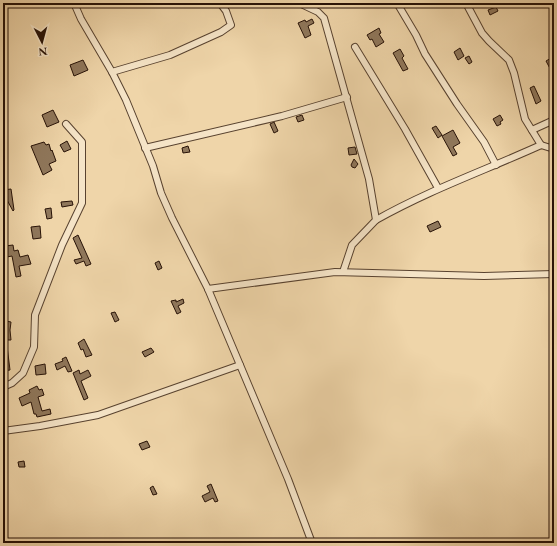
<svg xmlns="http://www.w3.org/2000/svg" width="557" height="546" viewBox="0 0 557 546" font-family="'EB Garamond',serif">
<style>
.building{fill:#8f775b;stroke:#261106}
.lines{fill:none;stroke-linecap:round;stroke-linejoin:round}
.street-casing{stroke:#58422f;stroke-width:8}
.street{stroke:#f5e4c7;stroke-width:6}
</style>
<rect width="100%" height="100%" fill="#efd5a9"/>
<filter id="stains"><feTurbulence type="fractalNoise" baseFrequency=".005" numOctaves="4"/><feColorMatrix values="0 0 0 0 .2 0 0 0 0 .09 0 0 0 0 .02 0 0 0 .5 -.17"/></filter>
<radialGradient id="worn" r=".72"><stop offset=".6" stop-color="#630" stop-opacity="0"/><stop offset="1" stop-color="#630" stop-opacity=".3"/></radialGradient>
<g class="building">
<path d="M496,7l2,4 -8,4 -2,-5z"/>
<path d="M312,19l2,4 -6,3 3,9 -6,3 -7,-15 7,-3 1,2z"/>
<path d="M379,28l2,5 -2,1 5,8 -8,5 -4,-8 -2,1 -3,-5z"/>
<path d="M460,48l4,8 -6,4 -4,-8z"/>
<path d="M400,49l4,7 -2,2 6,11 -5,2 -10,-18z"/>
<path d="M469,56l3,6 -3,2 -4,-6z"/>
<path d="M551,58l3,6v12l-8,-15z"/>
<path d="M83,60l5,10 -14,6 -4,-11z"/>
<path d="M534,86l7,15 -5,3 -6,-16z"/>
<path d="M53,110l6,12 -12,5 -5,-12z"/>
<path d="M302,115l2,5 -6,2 -2,-5z"/>
<path d="M500,115l3,5 -3,2 1,2 -4,2 -4,-7z"/>
<path d="M274,122l4,9 -4,2 -4,-9z"/>
<path d="M436,126l6,9 -4,3 -6,-10z"/>
<path d="M453,130l7,13 -7,4 4,7 -4,2 -11,-20z"/>
<path d="M67,141l4,8 -7,3 -4,-7z"/>
<path d="M44,142l2,3 3,-1 2,7 1,-1 4,11 -7,3 3,6 -9,5 -12,-29z"/>
<path d="M188,146l2,6 -7,1 -1,-5z"/>
<path d="M355,147l2,7 -8,1 -1,-7z"/>
<path d="M354,159l4,5 -3,4 -3,-1 -1,-2z"/>
<path d="M11,189l3,21 -1,1 -6,-11 -1,-5h-3v-5z"/>
<path d="M72,201l1,4 -11,2 -1,-5z"/>
<path d="M51,208l1,10 -5,1 -2,-10z"/>
<path d="M438,221l3,6 -11,5 -3,-6z"/>
<path d="M40,226l1,12 -8,1 -2,-12z"/>
<path d="M78,235l13,29 -5,2 -2,-5 -8,3 -2,-4 8,-2 -9,-20z"/>
<path d="M13,245l1,6 4,-1 2,7 8,-2 3,9 -12,2 2,10 -5,1 -4,-21 -5,1 -2,-11z"/>
<path d="M159,261l3,7 -4,2 -3,-7z"/>
<path d="M183,299l1,4 -6,3 3,6 -4,2 -6,-13 5,-1v2z"/>
<path d="M115,312l4,8 -4,2 -4,-9z"/>
<path d="M6,321l5,1 -1,8 1,10h-4l-2,-11z"/>
<path d="M84,339l8,16 -6,2 -3,-8 -2,1 -3,-7z"/>
<path d="M3,346h4l3,24 -7,1z"/>
<path d="M151,348l3,4 -9,5 -3,-5z"/>
<path d="M66,357l6,14 -4,1 -3,-6 -8,4 -2,-6 8,-3 -1,-2z"/>
<path d="M45,364l1,10 -10,1 -1,-9z"/>
<path d="M79,370l1,4 8,-4 3,6 -10,5 7,17 -4,2 -11,-27z"/>
<path d="M37,386l2,4 3,-1 2,6 -6,2 4,14 8,-2 1,5 -14,3 -1,-3h-2l-3,-12 -9,4 -3,-8 11,-5 -1,-3z"/>
<path d="M147,441l3,6 -8,3 -3,-6z"/>
<path d="M24,461l1,6h-6l-1,-5z"/>
<path d="M211,484l7,17 -3,1 -2,-4 -8,4 -3,-6 8,-4 -3,-6z"/>
<path d="M153,486l4,8 -4,1 -3,-7z"/>
</g>
<g class="lines">
<defs>
<g id="street">
<path d="M74,3l7,16 31,53 14,28 27,66 8,27 11,25 36,71 80,190 24,64"/>
<path d="M299,3l19,9 6,6 45,161 7,41 -24,25 -9,27"/>
<path d="M397,3l19,32 9,19 32,50 27,38 12,23"/>
<path d="M466,3l16,30 7,8 20,19 5,13 11,46 16,26"/>
<path d="M355,47l50,82 33,59"/>
<path d="M112,72l58,-17 51,-23 10,-7 -5,-14 -6,-8"/>
<path d="M532,130l22,-10"/>
<path d="M145,148l137,-32 65,-19"/>
<path d="M376,220c53,-30 110,-50 165,-75l13,4"/>
<path d="M208,289l127,-17 149,4 70,-2"/>
<path d="M3,387l9,-4 11,-10 11,-26 1,-32 27,-70 20,-42v-61l-16,-18"/>
<path d="M3,431l37,-5 58,-11 142,-50"/>
</g>
</defs>
<use href="#street" class="street-casing"/>
<use href="#street" class="street"/>
</g>
<rect width="557" height="546" fill="none" stroke="#efd5a9" stroke-width="16"/>
<rect x="4" y="4" width="549" height="538" fill="none" stroke="#261106" stroke-width="2"/>
<rect x="8" y="8" width="541" height="530" fill="none" stroke="#261106"/>
<g transform="translate(42 42) rotate(174)" stroke="#f5e4c7" stroke-width="3" paint-order="stroke">
<path d="M0-3L7 15L0 10L-7 15Z" fill="#261106"/>
<text y="-6" font-size="11" font-weight="bold" text-anchor="middle" fill="#261106">N</text>
</g>
<rect width="100%" height="100%" filter="url(#stains)"/>
<rect width="100%" height="100%" fill="url(#worn)"/>
</svg>
